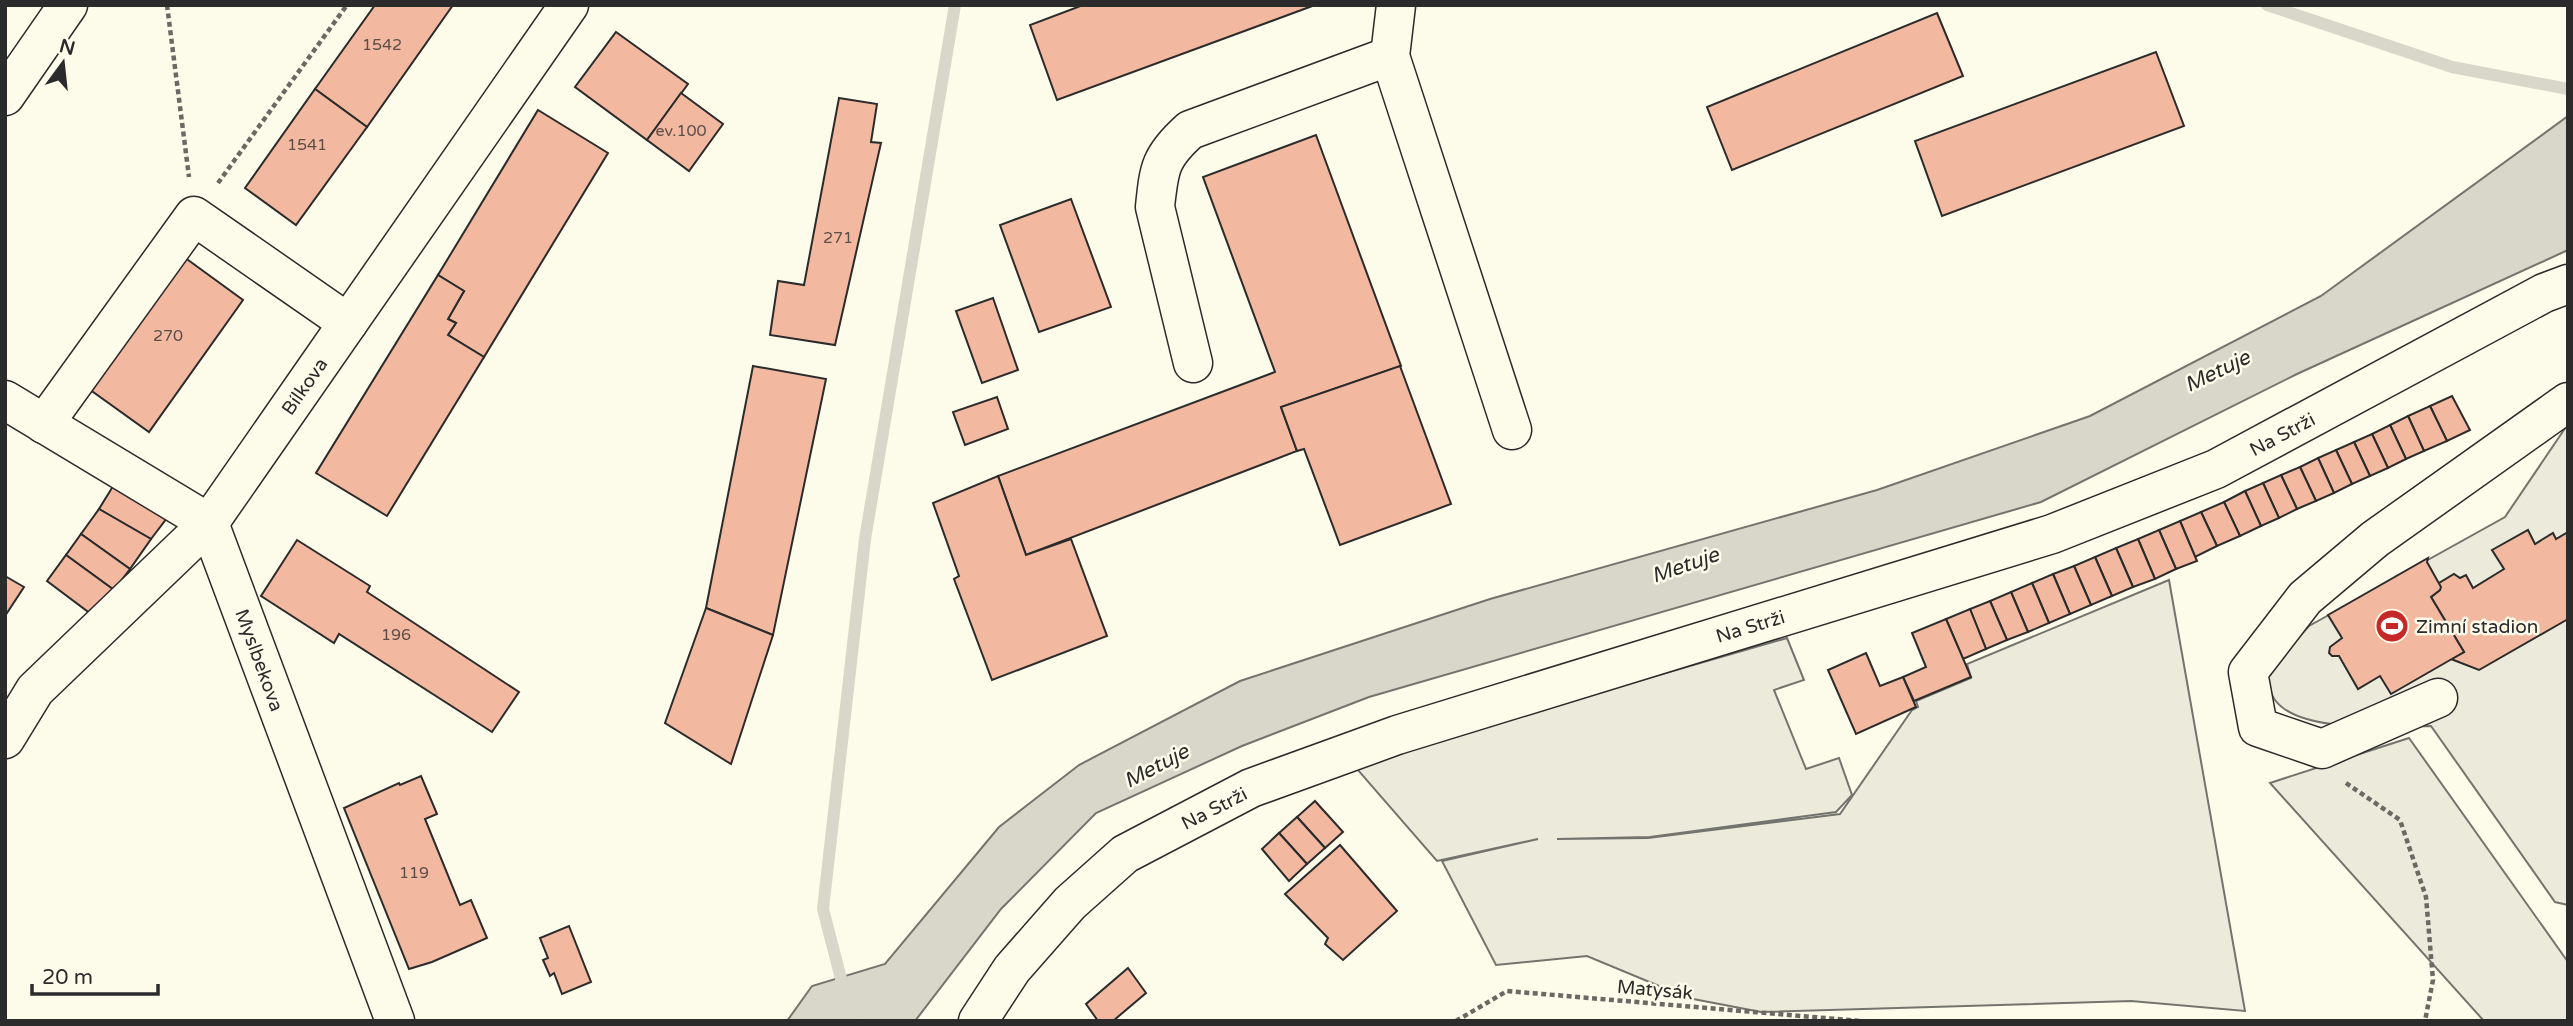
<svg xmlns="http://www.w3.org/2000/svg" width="2573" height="1026" viewBox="0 0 2573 1026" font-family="'Varela Round',sans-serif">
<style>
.green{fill:#ecebdb;stroke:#74746e;stroke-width:2}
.water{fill:#d8d7c9;stroke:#74746e;stroke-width:2}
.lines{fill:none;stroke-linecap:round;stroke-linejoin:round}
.stream{stroke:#d8d7c9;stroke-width:12}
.building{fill:#f2b8a0;stroke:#2b2b2b;stroke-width:2}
.minor-casing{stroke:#2b2b2b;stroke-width:41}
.path{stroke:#6a6964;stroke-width:4.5;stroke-dasharray:5 3.5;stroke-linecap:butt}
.minor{stroke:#fdfbea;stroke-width:38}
.labels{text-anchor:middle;stroke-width:5;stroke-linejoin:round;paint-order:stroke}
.number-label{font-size:16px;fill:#5d4e48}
.street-label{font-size:19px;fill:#2b2b2b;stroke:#fdfbea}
.poi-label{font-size:19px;fill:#2b2b2b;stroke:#fdfbea;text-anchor:start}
.water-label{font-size:21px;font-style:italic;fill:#2b2b2b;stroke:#fdfbea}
</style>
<rect width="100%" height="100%" fill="#fdfbea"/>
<g class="green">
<path d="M2568,424v481l-13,-3 -124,-176c-39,0 -131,8 -156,-26 -5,-7 -8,-17 -12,-25l46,-49 196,-109z"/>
<path d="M2169,580l76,431 -114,-10 -370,11 -73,-14 -101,-42 -91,9 -54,-104 96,-22 -101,22 -80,-92 14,-11 416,-120 17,42 -30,10 32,79 33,-11 13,37 -16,17 -186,25 -93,2 91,-1 192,-24 72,-104 6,-3 -2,-6 55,-23 -4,-14z"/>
<path d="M2409,738l159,224v59h-84l-214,-238z"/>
</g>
<path class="water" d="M2568,116v134l-271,124 -256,128 -672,195 -127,49 -146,67 -95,96 -86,112h-128l25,-35 73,-22 114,-137 80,-62 161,-84 250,-82 387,-109 213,-74 231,-120z"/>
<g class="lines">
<g class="stream">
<path d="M2267,5l185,62 116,22"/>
<path d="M852,1021l-29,-112 42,-370 90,-534"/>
</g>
</g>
<g class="building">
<path d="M375,5h78l-86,122 -52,-38z"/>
<path d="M1083,5h232l-258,95 -27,-75z"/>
<path d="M1937,13l26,63 -231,94 -25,-63z"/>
<path d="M616,32l72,52 -41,56 -72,-53z"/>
<path d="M2156,52l28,74 -242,90 -27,-75z"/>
<path d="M315,89l52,38 -71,98 -51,-37z"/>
<path d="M681,93l42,31 -34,47 -42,-31z"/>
<path d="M839,98l38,6 -6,38 10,1 -46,202 -65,-10 8,-54 26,4z"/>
<path d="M538,110l70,43 -124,204 -36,-22 8,-12 -8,-4 16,-28 -26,-16z"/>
<path d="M1316,135l85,231 -120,41 16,44 -271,104 -28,-79 277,-104 -72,-195z"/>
<path d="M1071,199l40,108 -72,25 -39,-107z"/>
<path d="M184,257l59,43 -94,132 -60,-43z"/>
<path d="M438,275l26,16 -16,28 8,4 -8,12 36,22 -97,159 -71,-43z"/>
<path d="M993,298l25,72 -36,13 -26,-72z"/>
<path d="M753,366l73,13 -53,256 -67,-27z"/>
<path d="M1400,366l51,138 -111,41 -36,-96 -7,2 -16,-44z"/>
<path d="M2452,396l18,34 -23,11 -17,-35z"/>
<path d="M997,397l11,32 -43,16 -12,-33z"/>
<path d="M2430,406l17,35 -23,10 -16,-35z"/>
<path d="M2408,416l16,35 -18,8 -16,-34z"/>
<path d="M2390,425l16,34 -18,9 -16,-34z"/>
<path d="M2372,434l16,34 -18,8 -16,-34z"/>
<path d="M2354,442l16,34 -18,8 -16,-34z"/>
<path d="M2336,450l16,34 -18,9 -16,-35z"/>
<path d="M2318,458l16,35 -18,8 -16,-34z"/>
<path d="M2300,467l16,34 -19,8 -16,-34z"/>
<path d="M2281,475l16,34 -18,9 -16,-35z"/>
<path d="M998,476l28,79 45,-16 36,97 -115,44 -38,-101 5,-3 -26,-73z"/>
<path d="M115,483l55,31 -19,25 -52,-30z"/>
<path d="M2263,483l16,35 -18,8 -16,-35z"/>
<path d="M2245,491l16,35 -21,10 -16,-34z"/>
<path d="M2224,502l16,34 -23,10 -16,-34z"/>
<path d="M99,509l52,30 -21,30 -49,-35z"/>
<path d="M2201,512l16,34 -22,11 -15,-36z"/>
<path d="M2180,521l17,40 -21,8 -17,-39z"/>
<path d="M2159,530l17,39 -21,10 -17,-40z"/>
<path d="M2528,530l7,14 18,-11 3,6 12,-7v87l-89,51 -28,-11 13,-7 -33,-55 9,-7 -1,-7 15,-9 6,4 6,-3 7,13 31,-19 -12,-19z"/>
<path d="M81,534l49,35 -16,21 -48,-35z"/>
<path d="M2138,539l17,40 -22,8 -17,-39z"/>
<path d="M297,540l73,46 -3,6 152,100 -27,40 -153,-98 -5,9 -73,-47z"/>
<path d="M2116,548l17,39 -21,9 -17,-39z"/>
<path d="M66,555l48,35 -19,27 -48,-36z"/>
<path d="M2095,557l17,39 -21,9 -17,-39z"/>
<path d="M2428,558l-1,4 14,25 -1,3 -9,7 33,55 -73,42 -11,-18 -22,13 -19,-33h-7l-3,-3 1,-6 12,-9 -14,-23z"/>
<path d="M2074,566l17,39 -21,9 -17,-40z"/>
<path d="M2053,574l17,40 -21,9 -17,-40z"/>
<path d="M5,576l19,11 -19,29z"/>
<path d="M2032,583l17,40 -21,9 -17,-40z"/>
<path d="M2011,592l17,40 -21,8 -17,-39z"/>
<path d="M1990,601l17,39 -21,9 -16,-40z"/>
<path d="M706,608l67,27 -42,129 -66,-41z"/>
<path d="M1970,609l16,40 -23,10 -17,-40z"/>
<path d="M1946,619l25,58 -57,24 -11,-24 23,-10 -14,-34z"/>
<path d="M1866,653l14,33 23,-9 13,30 -60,27 -28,-64z"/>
<path d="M421,776l16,38 -12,5 35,86 11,-5 16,38 -55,24 -23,7 -65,-161 55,-25 1,2z"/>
<path d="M1315,801l28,31 -18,16 -28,-31z"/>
<path d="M1297,817l28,31 -18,16 -28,-31z"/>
<path d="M1279,833l28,31 -18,17 -27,-32z"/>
<path d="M1340,845l57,66 -54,49 -18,-16 3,-6 -43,-44z"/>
<path d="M569,926l22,56 -29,12 -8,-21 -4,3 -7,-16 5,-2 -8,-20z"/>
<path d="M1128,968l18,25 -33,28h-15l-12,-17z"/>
</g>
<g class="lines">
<defs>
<g id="minor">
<path d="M1396,5l-6,51 122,374"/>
<path d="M5,96l63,-91"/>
<path d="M1193,363l-38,-156c4,-39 5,-50 35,-77l200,-74"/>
<path d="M5,400l204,123 186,498"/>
<path d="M44,424l150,-208 154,107"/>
<path d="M2438,698l-116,51 -64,-22 -10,-55 57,-74 70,-59 193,-137"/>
<path d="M5,739l30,-49 174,-167 360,-518"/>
<path d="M978,1021l34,-52 58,-66 55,-49 126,-66 146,-53 655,-201 164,-65 328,-176 24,-9"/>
</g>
</defs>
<use href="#minor" class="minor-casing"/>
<g class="path">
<path d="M167,5l22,172"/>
<path d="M218,183l129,-178"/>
<path d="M2346,783l54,37 26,77 7,83 -8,41"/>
<path d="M1456,1021l51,-30 353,30"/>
</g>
<use href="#minor" class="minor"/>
</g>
<defs>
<symbol id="stadium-disc" viewBox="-11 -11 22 22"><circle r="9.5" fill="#c62828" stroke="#fdfbea"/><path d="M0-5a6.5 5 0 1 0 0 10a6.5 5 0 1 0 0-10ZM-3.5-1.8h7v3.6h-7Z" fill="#fff"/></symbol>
</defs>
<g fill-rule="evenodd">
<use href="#stadium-disc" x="2373" y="607" width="38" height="38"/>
</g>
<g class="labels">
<g class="number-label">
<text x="382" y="50">1542</text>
<text x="681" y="136">ev.100</text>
<text x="307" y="150">1541</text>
<text x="838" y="243">271</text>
<text x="168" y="341">270</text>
<text x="396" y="640">196</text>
<text x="414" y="878">119</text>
</g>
<g class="street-label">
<text transform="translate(304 386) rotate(-55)" y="7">Bílkova</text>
<text transform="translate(2282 434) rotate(-28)" y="7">Na Strži</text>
<text transform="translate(1750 626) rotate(-17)" y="7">Na Strži</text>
<text transform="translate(260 660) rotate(70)" y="7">Myslbekova</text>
<text transform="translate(1214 808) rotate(-27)" y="7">Na Strži</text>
<text transform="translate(1655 989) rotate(5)" y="7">Matysák</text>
</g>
<g class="poi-label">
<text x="2416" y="633">Zimní stadion</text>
</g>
<g class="water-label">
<text transform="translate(2217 371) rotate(-26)" y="7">Metuje</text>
<text transform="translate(1685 565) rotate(-19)" y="7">Metuje</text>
<text transform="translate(1156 766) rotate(-28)" y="7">Metuje</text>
</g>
</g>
<rect width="2573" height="1026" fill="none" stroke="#2b2b2b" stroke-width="14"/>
<g transform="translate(63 63) rotate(15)" stroke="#fdfbea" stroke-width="5" paint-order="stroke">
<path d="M0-5L12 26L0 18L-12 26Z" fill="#2b2b2b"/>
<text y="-10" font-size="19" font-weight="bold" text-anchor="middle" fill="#2b2b2b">N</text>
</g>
<path d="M32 984v10h126v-10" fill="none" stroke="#2b2b2b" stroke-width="3.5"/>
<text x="42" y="984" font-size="21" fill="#2b2b2b" stroke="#fdfbea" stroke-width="5" paint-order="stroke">20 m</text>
</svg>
